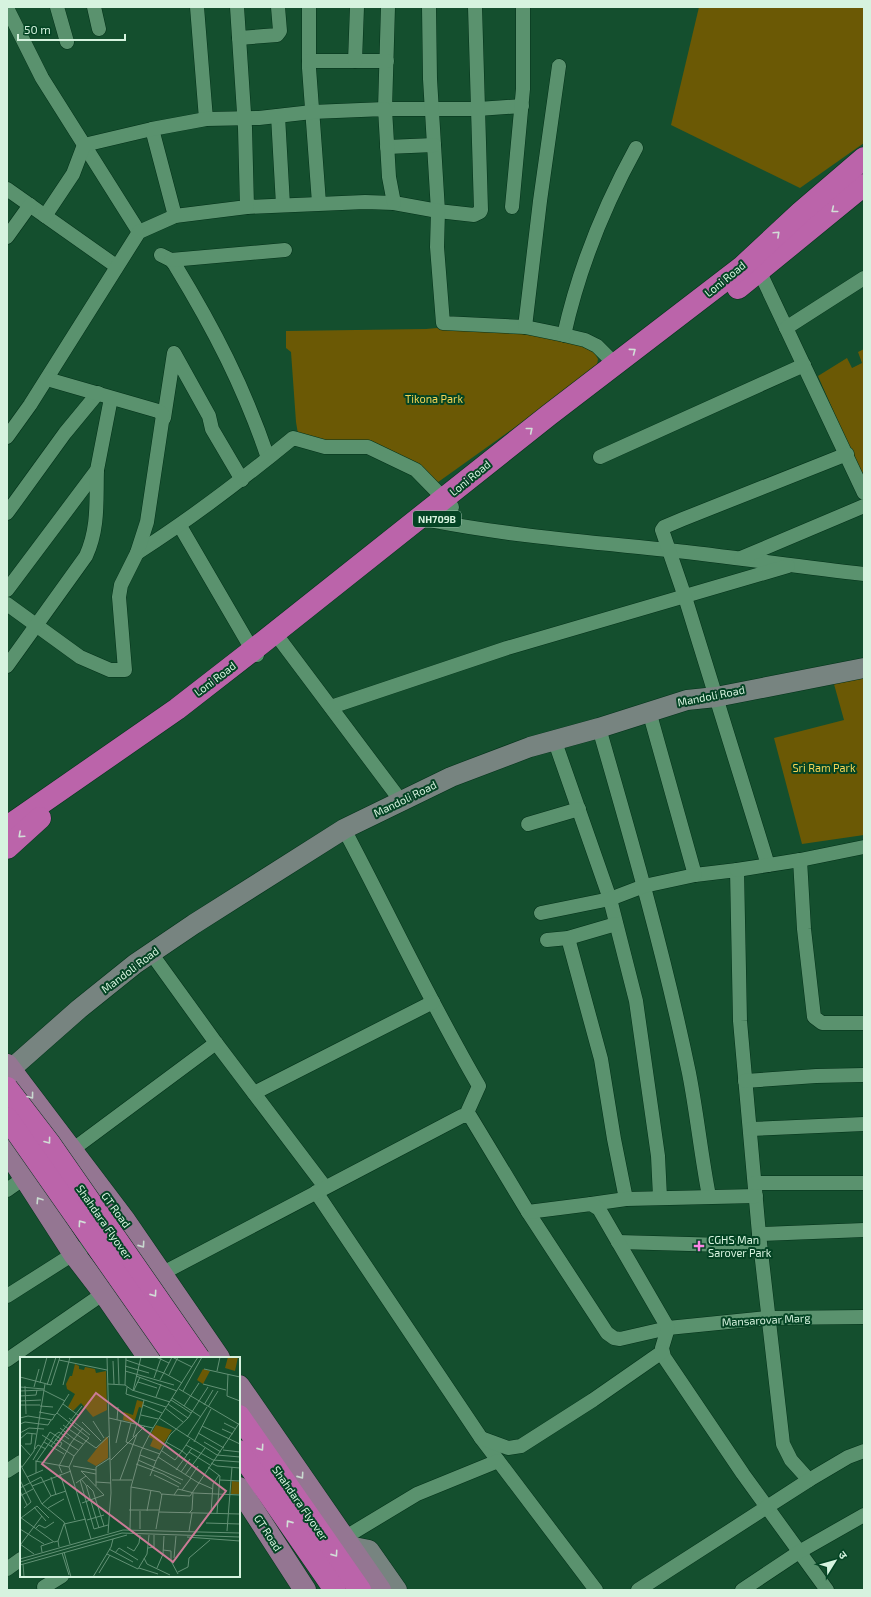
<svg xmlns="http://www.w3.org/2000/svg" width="871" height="1597" viewBox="0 0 871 1597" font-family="'Exo 2','Noto Sans Devanagari',sans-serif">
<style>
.green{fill:#6b5905}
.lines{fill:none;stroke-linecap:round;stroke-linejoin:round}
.street-casing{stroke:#04321a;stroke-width:15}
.secondary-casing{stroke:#04321a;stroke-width:21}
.primary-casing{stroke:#04321a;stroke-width:23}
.highway-casing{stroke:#04321a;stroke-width:23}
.street{stroke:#5a926e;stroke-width:14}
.secondary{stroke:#778480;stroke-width:20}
.primary{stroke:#947692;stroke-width:22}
.highway{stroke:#bb64aa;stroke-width:22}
.highway-bridge-casing{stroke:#04321a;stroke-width:23;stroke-linecap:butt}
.highway-bridge{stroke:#bb64aa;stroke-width:22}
.oneway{stroke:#d2ded7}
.oneway2{stroke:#c9dad0}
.poi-dot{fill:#fb86e5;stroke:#044424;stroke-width:1.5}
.labels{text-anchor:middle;stroke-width:4;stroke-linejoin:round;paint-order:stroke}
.shield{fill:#044424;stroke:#97bea7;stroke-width:1}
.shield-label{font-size:10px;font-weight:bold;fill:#d6f3df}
.street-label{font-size:11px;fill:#d6f3df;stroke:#044424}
.park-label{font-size:11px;fill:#f4d457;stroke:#044424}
.poi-label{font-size:11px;fill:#d6f3df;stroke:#044424;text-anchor:start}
.inset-road{fill:none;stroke:#629175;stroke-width:1}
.view{fill:#cb7b96;fill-opacity:0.15;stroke:#cb7b96;stroke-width:2}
.inset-edge{fill:none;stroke:#d6f3df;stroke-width:2}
</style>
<rect width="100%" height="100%" fill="#144f2e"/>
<g class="green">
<path d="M699,7h165v136l-64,45 -129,-63z"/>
<path d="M459,326l56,5 76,16 7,12 -1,6 -76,58 -87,62 -22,-20 -77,-19 -37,-12 -2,-12 -5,-70 -5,-4v-17l140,-2z"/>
<path d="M864,349v132l-46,-105 29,-18 5,10 10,-5 -4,-11z"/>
<path d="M864,673v162l-62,9 -28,-106 70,-18 -12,-43z"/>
</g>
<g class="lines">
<defs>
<g id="street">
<path d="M57,7l10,35"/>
<path d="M94,7l5,22"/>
<path d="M197,7l9,112"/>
<path d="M309,7v61l10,135"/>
<path d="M388,7l-3,102h93l44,-3"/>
<path d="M429,7l1,72 8,132 36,4 6,-3 1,-2 -6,-203"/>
<path d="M7,8l35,70 97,154"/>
<path d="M239,38l38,-3 3,-4 -2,-24"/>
<path d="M309,61h78"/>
<path d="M355,61l2,-54"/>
<path d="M278,116l5,89"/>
<path d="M152,129l23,87"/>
<path d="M387,147l47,-2"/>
<path d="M7,189l109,77"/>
<path d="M247,207l118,-5 29,1 44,8 -1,36 6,76 82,4 39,8 21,5 12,6 18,18"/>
<path d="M512,207l11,-118v-82"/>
<path d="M45,216l28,-42 11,-29 68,-16 54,-10 53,-1 53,-6 73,-3 4,68 5,26"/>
<path d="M7,237l23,-32"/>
<path d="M161,255l10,5 4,5c39,64 69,122 93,193"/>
<path d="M171,260l114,-10"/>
<path d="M756,264l108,229"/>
<path d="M525,327l15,-126 19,-135"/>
<path d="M786,328l78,-50"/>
<path d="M564,335c15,-67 39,-127 72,-187"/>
<path d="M164,418l10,-65 35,63 3,13 30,51"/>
<path d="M7,437l23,-32 109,-173 36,-16 72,-9 -2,-79 -8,-121"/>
<path d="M600,457l204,-92"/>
<path d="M7,513l58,-80 33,-40"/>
<path d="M434,521c78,15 156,21 234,29 66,7 131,17 196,24"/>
<path d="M180,526l67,115 10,14"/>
<path d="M137,553c55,-35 106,-74 156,-115l32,9h43l48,23 36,37"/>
<path d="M741,558l123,-52"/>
<path d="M7,590l90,-120 14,-72"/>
<path d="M7,604l73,53 30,13h15l-6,-73 2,-12 16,-32 10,-31 16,-107 -5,-4 -111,-32"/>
<path d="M281,641l120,160"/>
<path d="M7,666l79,-110c13,-29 10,-55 11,-86"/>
<path d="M331,707l176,-59 281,-82"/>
<path d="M649,711l46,164 42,-5 3,151 19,213 24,210 8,16 18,20"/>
<path d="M599,728c33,114 66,229 90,345 8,41 12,82 20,123"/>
<path d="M554,739l56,160 26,102 22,155 2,41"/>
<path d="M528,824l51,-15"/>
<path d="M344,829c45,85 86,173 135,257l-13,29"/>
<path d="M800,860l4,69 10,88 8,6h42"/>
<path d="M768,865l-83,-268 -23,-67 2,-3 19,-8 164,-65"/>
<path d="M737,870l63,-10 64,-13"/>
<path d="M541,913l69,-14 34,-13 51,-11"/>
<path d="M568,938l33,121 13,80 12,60"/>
<path d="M547,940l21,-2 48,-14"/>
<path d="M151,953l65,90 109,144"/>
<path d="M745,1081l71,-5 48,-1"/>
<path d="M254,1093l179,-91"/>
<path d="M750,1129l114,-5"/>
<path d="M72,1150l144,-107"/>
<path d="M755,1183h109"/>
<path d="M7,1190l17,-12"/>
<path d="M316,1192l165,246 115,152"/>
<path d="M591,1204l35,-5 130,-3"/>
<path d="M528,1212l79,121 7,5 6,1 48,-11 100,-10 96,-1"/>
<path d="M759,1234l105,-4"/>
<path d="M618,1242l142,4"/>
<path d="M161,1274l301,-158h8l58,96 63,-8 8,5 69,119 -6,20 2,9 79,117 84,116"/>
<path d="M7,1296l93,-59"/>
<path d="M7,1360l97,-67"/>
<path d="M481,1438l27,10 13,-2 72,-46 69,-48"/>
<path d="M7,1471l14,-9"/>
<path d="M344,1538l73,-44 81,-33"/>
<path d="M7,1569l14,-10"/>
<path d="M44,1587l18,-11"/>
<path d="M638,1590l171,-110 39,-23 16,-6"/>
<path d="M742,1590l57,-38 65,-37"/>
</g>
<g id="secondary">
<path d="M11,1069l68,-60 56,-45 59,-40 150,-95 107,-52 79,-30 69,-19 88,-28 29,-3 148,-29"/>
<path d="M349,1546l20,4 28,40"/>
</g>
<g id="primary">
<path d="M7,1065l118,156 94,137"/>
<path d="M7,1150l67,104 30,39 45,65"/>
<path d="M239,1386l141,204"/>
<path d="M239,1488l66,102"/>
</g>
<g id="highway">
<path d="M738,288l126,-103"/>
<path d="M7,827l170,-118 76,-59 296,-235 193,-148 59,-55 63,-54"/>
<path d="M7,848l33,-30"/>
<path d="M239,1416l121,174"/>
<path d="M239,1451l96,139"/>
</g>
</defs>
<use href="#street" class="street-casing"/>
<use href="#secondary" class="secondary-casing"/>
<use href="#primary" class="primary-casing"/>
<use href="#highway" class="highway-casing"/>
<use href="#street" class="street"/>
<use href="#secondary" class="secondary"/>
<use href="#primary" class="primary"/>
<use href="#highway" class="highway"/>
<defs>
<g id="highway-bridge">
<path d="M7,1088l43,56 149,214"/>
<path d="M7,1118l168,240"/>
</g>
</defs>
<use href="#highway-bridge" class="highway-bridge-casing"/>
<use href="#highway-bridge" class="highway-bridge"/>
</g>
<defs><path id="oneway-chevron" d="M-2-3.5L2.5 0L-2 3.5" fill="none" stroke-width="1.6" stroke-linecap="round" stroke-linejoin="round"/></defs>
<g class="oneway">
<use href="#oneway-chevron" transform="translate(834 210) rotate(141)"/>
<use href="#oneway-chevron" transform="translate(777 234) rotate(-43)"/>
<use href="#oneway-chevron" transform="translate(633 351) rotate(-37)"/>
<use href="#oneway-chevron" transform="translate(530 430) rotate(-39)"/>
<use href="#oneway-chevron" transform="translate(21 835) rotate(138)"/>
<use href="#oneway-chevron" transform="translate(48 1141) rotate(53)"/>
<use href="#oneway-chevron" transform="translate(81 1223) rotate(-125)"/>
<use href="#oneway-chevron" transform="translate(154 1294) rotate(55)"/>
<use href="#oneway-chevron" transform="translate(261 1448) rotate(55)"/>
<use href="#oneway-chevron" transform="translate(289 1523) rotate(-125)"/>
<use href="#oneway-chevron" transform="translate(335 1554) rotate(55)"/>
</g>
<g class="oneway2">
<use href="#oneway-chevron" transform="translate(31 1096) rotate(53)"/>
<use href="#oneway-chevron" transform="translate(39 1200) rotate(-123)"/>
<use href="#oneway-chevron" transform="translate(142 1245) rotate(55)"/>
<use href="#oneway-chevron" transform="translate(301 1476) rotate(55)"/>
</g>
<path class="poi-dot" d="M697 1240h4v4h4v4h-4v4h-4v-4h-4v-4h4z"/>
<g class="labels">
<rect class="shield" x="413" y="511" width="48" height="16" rx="3"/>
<g class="shield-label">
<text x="437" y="523">NH709B</text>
</g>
<g class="street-label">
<text transform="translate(725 279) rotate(-39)" y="4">Loni Road</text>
<text transform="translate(470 478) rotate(-39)" y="4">Loni Road</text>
<text transform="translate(215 679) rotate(-37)" y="4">Loni Road</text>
<text transform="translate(711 696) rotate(-11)" y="4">Mandoli Road</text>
<text transform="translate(405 799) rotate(-26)" y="4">Mandoli Road</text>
<text transform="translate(130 970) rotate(-37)" y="4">Mandoli Road</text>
<text transform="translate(116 1210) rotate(54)" y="4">GT Road</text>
<text transform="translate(104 1222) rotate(55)" y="4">Shahdara Flyover</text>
<text transform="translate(766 1320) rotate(-3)" y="4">Mansarovar Marg</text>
<text transform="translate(300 1503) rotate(55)" y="4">Shahdara Flyover</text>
<text transform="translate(268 1533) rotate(57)" y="4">GT Road</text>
</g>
<g class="park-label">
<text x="434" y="403">Tikona Park</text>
<text x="824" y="772">Sri Ram Park</text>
</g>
<g class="poi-label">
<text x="708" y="1244">CGHS Man<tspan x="708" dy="13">Sarover Park</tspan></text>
</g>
</g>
<g transform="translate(20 1357)">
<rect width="220" height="220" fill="#144f2e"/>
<path d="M208,0h10l-3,14 -10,-3zM55,7l4,2v3l5,1 1,-3 10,2 1,4 10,-2 1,39 -14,7 -12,-14 -8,8 -5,-4 7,-13 -8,-5 -1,-5 4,-8h2zM183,12l7,2 -7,13 -6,-4zM117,43l7,2 -2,6 -3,-1 -5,16 -11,-3 1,-8 9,3zM136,68l16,5 -12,20 -10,-4 3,-7 -4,-2zM86,80h2v21l-12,8 -9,-5zM212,124l8,1v12h-9z" fill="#6b5905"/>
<path class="inset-road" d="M87,0l4,136 -3,40M98,0l1,27M136,0l13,6 -9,17M39,3l48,10M106,3l38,13 18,10M93,4l1,23M149,6l3,-6 20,10M105,9l24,7M184,12l36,8M105,14l49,14M197,14l3,-14M208,17l-1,22 13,5M149,18l9,-18M116,19l41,15M0,20l31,8 9,-28M134,21l7,-20M118,25l19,6M20,26l7,-26M88,27l17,1 7,5 38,12M183,27l23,6M27,28l9,-28M43,28l7,-28M105,28l1,-28M5,29l1,28M0,30l24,2M14,30l5,-18M107,30l-1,7 40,13M159,32l61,36M114,33l6,-13M0,34l23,-1 22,11M113,34l8,-34M163,34l19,-34M0,39l16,-1 1,-5M136,40l5,-13M152,41l29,19M151,43l20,13M0,44l21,-1M43,47l15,11M148,47l20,14M0,48h20M123,48l19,8M184,48l9,-15M20,49l13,1M164,49l15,-23M188,50l10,-16M145,51l18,14M19,55l16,3 2,-2 32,25 -3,3 -23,-16M37,56l12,-19M121,58l17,4M0,61l8,-2 24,4 3,-5M49,61l21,17M89,61l44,10M139,61l58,37 23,2M97,63l1,-13M73,64l11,17M62,65l19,19M111,66l-5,19 34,12M204,66l12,6M0,67l5,-2 23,3 3,-5M118,67l6,-24M182,69l38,18M40,71l14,11 9,-11M202,72l11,5M0,76l9,-5 15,1M178,76l26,15M22,78l32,21 -5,11 22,72M113,80l4,-13M167,80l20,-30M0,82l7,-6 9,1M35,82l7,4 -2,4M24,85l20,12M146,85l16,9 8,-12M174,85l17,-33M184,85l17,10M96,86l5,-22M0,87l11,12M5,87h6l1,-10M166,88l27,15 27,2M31,89l31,-40M15,92l3,-4 8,4M203,93l17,2M142,94l13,9 7,-9 5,4M169,95l21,13M120,98l16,6 2,-4 39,25 16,7M54,99l12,-15 10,7 13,-12M138,100l12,-22 18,-17 20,-31M13,103l17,-28 28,18M91,103l34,-34M118,103l45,20M15,104l34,6M191,106l6,3 23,2M0,107l22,40 22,18 6,22M116,107l27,10 18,10M53,109l23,4M2,110l12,-16 11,-67M188,110l12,9 -3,37M156,113l16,-22M161,115l9,-13M16,116v-11l19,-27 4,-3 10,7M42,116l-3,-7 12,-23 3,-4 9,5M40,117l15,46M134,118l25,12M165,118l20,-27M66,119l-5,-5 15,3M130,119l6,-15M7,120l16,-7M31,120l5,18M170,121l8,-12M61,122l5,6 13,43M0,123l11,22 -7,6M60,123l14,49 14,-4M92,123h20M100,123l17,-46M200,123l20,1M76,125l15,1M56,126l10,-7 18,19 -22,8M67,128l6,6 11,35M12,129l39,-15M76,129v-19l14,-9M111,130l29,5 2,3M0,131l21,-11 10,19M162,133l9,-12M0,134l7,14M154,138l16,1 50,-74M0,139l13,-7M22,147l9,-8 15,-5M14,150l12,14M28,151l16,-9M109,153h30M127,154l4,-21M139,155l81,2M169,156l3,-3 1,-17M191,156l2,-29 6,-9M0,160l34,25 4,-1 1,6M1,161l16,-12 12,12M67,163l17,-5M186,166l34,1M16,171l3,-3 6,3 9,-6M0,172l24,15M110,172l1,-42 10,-36 12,-23 45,-71M120,172v-18M136,172l6,-35 12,1 4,-6 16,4 46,2M169,174l3,-18M207,174l5,-64M167,180l53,4M38,184l6,-17 22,-5M0,187l14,10M1,187l21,-28M107,190l7,4 5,-8 1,-8M128,191l6,-1v-12M89,192l24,13M143,193l8,1v10l7,13M22,195l-1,-6 12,-4M44,195l7,25M42,196l7,22M95,196l4,-5 19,12M87,197l31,15 9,-15 2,-19M124,201l3,6 23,11M154,201l2,-22M0,202l103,-29 117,3M0,205l102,-29 118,4M3,207l1,13M0,208l107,-30M119,211l19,6M137,211l6,-14 1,-18M158,215l10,-5 1,-9 21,-18M79,216l11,-18M73,220l18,-30 2,-8"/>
<path class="view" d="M76,36l130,98 -53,71 -131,-98z"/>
<rect width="220" height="220" class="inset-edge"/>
</g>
<rect width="871" height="1597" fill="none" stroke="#d6f3df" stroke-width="16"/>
<g transform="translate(835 1561) rotate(53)" stroke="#044424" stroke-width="3" paint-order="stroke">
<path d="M0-3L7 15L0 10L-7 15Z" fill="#d6f3df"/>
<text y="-6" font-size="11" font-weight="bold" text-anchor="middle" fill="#d6f3df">उ</text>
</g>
<path d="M18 34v6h107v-6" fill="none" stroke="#d6f3df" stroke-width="2"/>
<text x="24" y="34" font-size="12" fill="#d6f3df" stroke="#044424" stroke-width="3" paint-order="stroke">50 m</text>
</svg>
